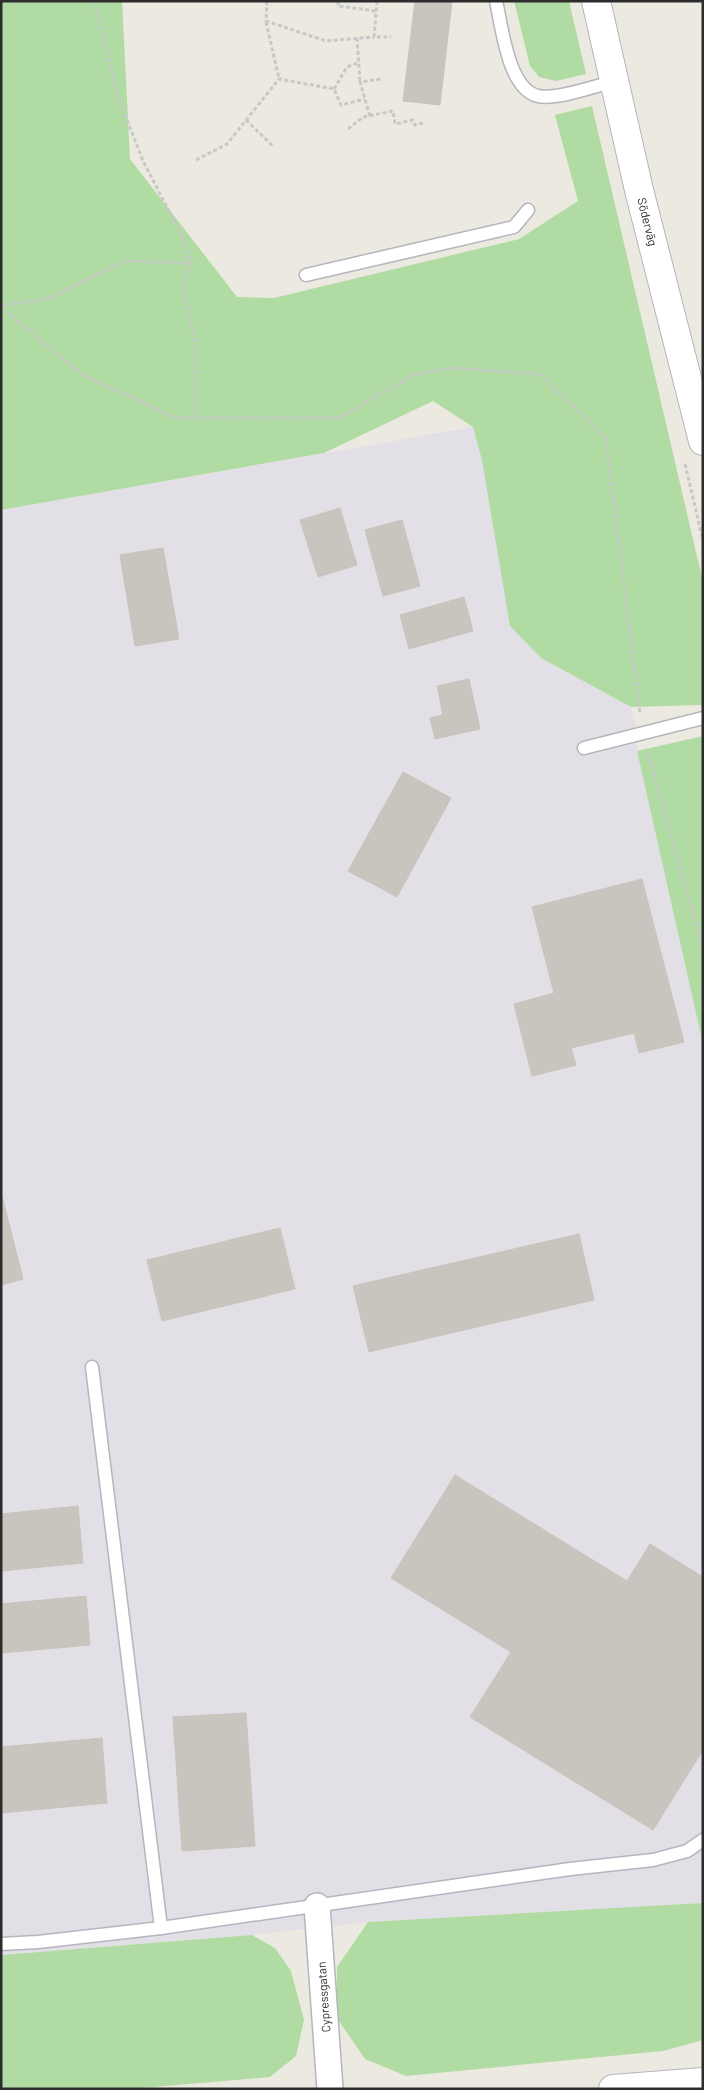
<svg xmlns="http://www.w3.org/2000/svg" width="704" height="2090" viewBox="0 0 704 2090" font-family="Barlow,sans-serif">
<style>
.industrial{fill:#e2e0e6}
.green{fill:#b0dca4}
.building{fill:#c8c5bf;stroke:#c7c4ba}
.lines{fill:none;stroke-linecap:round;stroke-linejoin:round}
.lane-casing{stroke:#b4b5be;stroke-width:15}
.street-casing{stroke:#b4b5be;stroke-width:28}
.secondary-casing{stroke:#b4b5be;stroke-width:30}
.path{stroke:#c8c8c8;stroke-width:3;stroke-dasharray:4 2.5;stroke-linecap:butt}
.lane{stroke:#fff;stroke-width:12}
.street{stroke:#fff;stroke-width:25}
.secondary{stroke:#fff;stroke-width:28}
.labels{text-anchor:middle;stroke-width:4;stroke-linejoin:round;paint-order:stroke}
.street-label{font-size:12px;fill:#2c2c2c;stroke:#fff}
</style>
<rect width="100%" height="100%" fill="#ece9e0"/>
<path class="industrial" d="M473,427l68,231 90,49 7,27 -1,17 66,293v859l-335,19 -116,13 -251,20v-1445z"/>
<g class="green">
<path d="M1,1h121l8,158 107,138 37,1 245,-59 59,-38 -23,-86 37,-9 111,476 -1,123 -71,2 -90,-49 -31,-32 -28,-166 -9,-33 -40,-26 -109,52 -323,57z"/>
<path d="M514,1h55l17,73 -30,7 -17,-4 -9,-11z"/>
<path d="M703,736v308l-66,-293z"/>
<path d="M703,1903v137l-40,11 -257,25 -41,-17 -28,-41v-51l31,-45z"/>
<path d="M252,1935l23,13 16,23 13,49 -8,36 -26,21 -139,12h-130v-134z"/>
</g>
<g class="building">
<path d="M415,1h37l-12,104 -37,-4z"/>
<path d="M340,508l17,57 -39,12 -18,-57z"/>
<path d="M402,520l18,66 -37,10 -18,-66z"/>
<path d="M163,548l16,91 -44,7 -15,-91z"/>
<path d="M464,597l9,34 -64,18 -9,-34z"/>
<path d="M469,679l11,50 -45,10 -5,-21 13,-3 -6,-29z"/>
<path d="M403,772l48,26 -54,99 -49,-26z"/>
<path d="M642,879l42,163 -45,11 -5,-20 -63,15 5,17 -44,11 -18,-72 40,-11 -22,-86z"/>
<path d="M1,1192l22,87 -22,6z"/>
<path d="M280,1228l15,61 -133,32 -15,-61z"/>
<path d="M579,1234l15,66 -225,52 -16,-66z"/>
<path d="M455,1475l172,106 23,-37 53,33v173l-50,80 -183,-113 41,-65 -120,-74z"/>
<path d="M78,1506l5,57 -82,8v-57z"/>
<path d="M86,1596l4,49 -89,8v-49z"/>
<path d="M246,1713l9,133 -73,5 -9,-134z"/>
<path d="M102,1738l5,65 -106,10v-66z"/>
</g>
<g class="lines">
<defs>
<g id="lane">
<path d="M496,1c6,26 12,88 42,95 17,4 59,-10 76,-15"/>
<path d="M306,275l208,-48 14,-17"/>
<path d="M584,748l119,-30"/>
<path d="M92,1367l69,561"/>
<path d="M1,1944l37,-2 123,-14 409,-59 83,-9 34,-9 16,-11"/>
</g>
<path id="street" d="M317,1906l13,183"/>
<g id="secondary">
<path d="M596,1l43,189 64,251"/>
<path d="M613,2089l90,-7"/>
</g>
</defs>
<use href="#lane" class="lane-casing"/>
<use href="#street" class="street-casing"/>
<use href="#secondary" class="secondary-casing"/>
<g class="path">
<path d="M95,1l22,93 26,67 40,77 7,25 -7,25 14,62 -2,68"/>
<path d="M267,1l-1,20 60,20 48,-4"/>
<path d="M338,1v5l38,5"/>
<path d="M377,1l-3,36h17"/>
<path d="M266,22l13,57"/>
<path d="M357,38l3,44"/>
<path d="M334,89l13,-22 11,-4"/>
<path d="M370,116l-10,-34 22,-3"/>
<path d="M246,120l28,27"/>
<path d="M348,129l15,-12 30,-6 2,13 18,-4 2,5 8,-2"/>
<path d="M196,160l31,-16 52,-65 55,10 7,16 24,-6"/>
<path d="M1,306l49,-8 75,-37 65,2"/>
<path d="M1,307l82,68 93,43h164l73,-43 38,-7 89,6 66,65 34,274"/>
<path d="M685,464l18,77"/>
<path d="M648,753l55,196"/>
</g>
<use href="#lane" class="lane"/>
<use href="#street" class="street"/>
<use href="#secondary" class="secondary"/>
</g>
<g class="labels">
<g class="street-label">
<text transform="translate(647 222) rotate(76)" y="4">Söderväg</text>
<text transform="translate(324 1997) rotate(-94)" y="4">Cypressgatan</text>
</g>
</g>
<rect width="704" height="2090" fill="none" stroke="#2c2c2c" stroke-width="5"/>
</svg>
